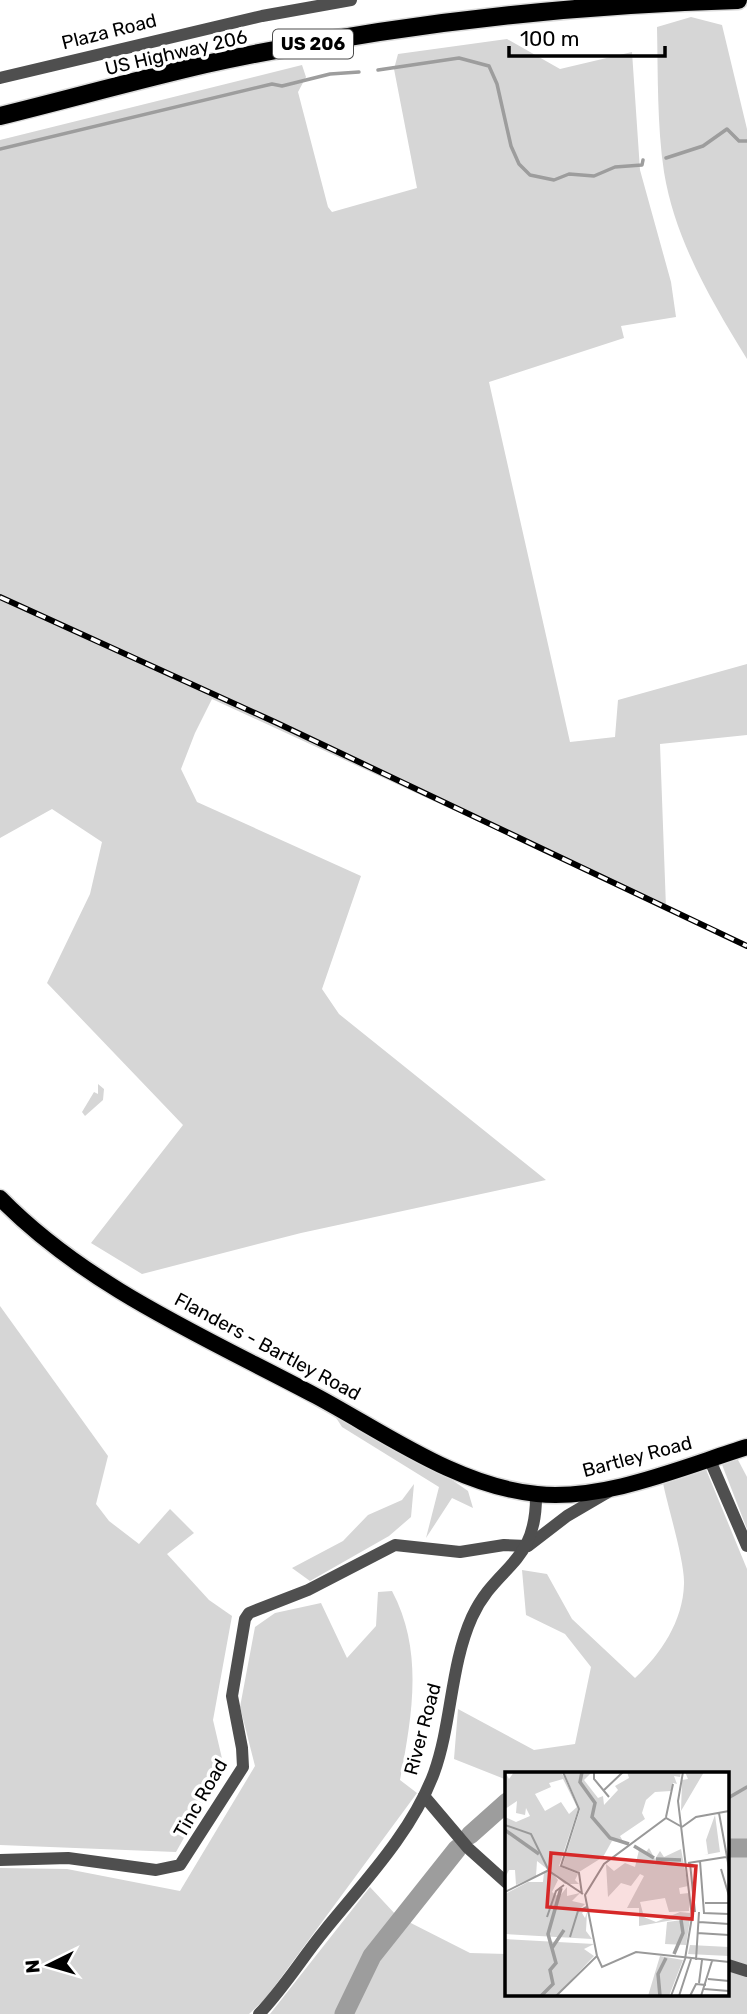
<svg xmlns="http://www.w3.org/2000/svg" width="747" height="2014" viewBox="0 0 747 2014" font-family="Rubik,sans-serif">
<style>
.green{fill:#d6d6d6}
.lines{fill:none;stroke-linecap:round;stroke-linejoin:round}
.stream{stroke:#9d9d9d;stroke-width:3.5}
.river{stroke:#9d9d9d;stroke-width:19}
.major-casing{stroke:#dbdbdb;stroke-width:19}
.highway-casing{stroke:#dbdbdb;stroke-width:21}
.minor{stroke:#4f4f4f;stroke-width:12}
.major{stroke:#000;stroke-width:16}
.highway{stroke:#000;stroke-width:18}
.rail-casing{stroke:#000;stroke-width:6}
.rail{stroke:#fff;stroke-width:3.5;stroke-dasharray:10;stroke-linecap:butt}
.labels{text-anchor:middle;stroke-width:7;stroke-linejoin:round;paint-order:stroke}
.shield{fill:#fff;stroke:#4c4c4c;stroke-width:2}
.shield-label{font-size:18px;font-weight:bold;fill:#000}
.street-label{font-size:19px;fill:#000;stroke:#fff}
.inset-river{fill:none;stroke:#9d9d9d;stroke-width:3.5}
.inset-road{fill:none;stroke:#999;stroke-width:2}
.view{fill:#d62828;fill-opacity:0.15;stroke:#d62828;stroke-width:3.5}
.inset-edge{fill:none;stroke:#000;stroke-width:3.5}
</style>
<rect width="100%" height="100%" fill="#fff"/>
<g class="green">
<path d="M691,17l31,8 25,104v230c-35,-57 -72,-119 -83,-187 -7,-47 -6,-98 -7,-145z"/>
<path d="M507,39l53,30 72,-17 8,118 31,112 5,35 -55,9 3,12 -135,44 81,360 45,-5 3,-37 129,-36v71l-87,9 6,164 -454,-209 -17,34 -14,36 16,33 164,74 -39,113 17,25 207,166 -245,53 -159,41 -51,-31 92,-118 -136,-142 43,-89 12,-52 -50,-33 -52,29v-698l302,-75 4,12 -8,15 30,115 4,5 85,-24 -23,-119 4,-15z"/>
<path d="M98,1084l6,5 -1,11 -18,16 -3,-4 12,-20 4,2z"/>
<path d="M0,1306l108,150 -12,48 13,17 30,23 31,-35 24,24 -27,21 42,46 23,16 -19,104 11,47 -48,85 -176,-7z"/>
<path d="M333,1413l112,62 23,16 5,17 -21,-10 -26,40 13,-51 -97,-60z"/>
<path d="M737,1458l10,19v52l-26,-67z"/>
<path d="M705,1467l42,102v445h-477l100,-127 27,29 73,37 37,1v41h221v-221h-221v6l-53,-21 4,-50 76,41 41,-6 16,-77 -26,-33 -39,-19 -4,-45 25,4 25,45 63,59c26,-24 48,-57 49,-94 1,-22 -16,-76 -21,-101z"/>
<path d="M414,1484l-3,33 -22,19 -79,45 -18,-13 51,-27 25,-26 34,-15z"/>
<path d="M392,1591c32,60 20,125 8,189l17,13 -151,205 -17,16h-249v-146l67,1 113,22 75,-125 -15,-59 15,-80 20,-14 46,-10 26,55 29,-32 2,-34z"/>
</g>
<g class="lines">
<g class="stream">
<path d="M378,70l81,-12 30,8 8,18 14,62 8,18 11,11 24,5 15,-6 25,2 21,-9 27,-2 1,-5"/>
<path d="M0,149l272,-65 10,2 48,-12 29,-2"/>
<path d="M666,158l37,-12 24,-17 12,12h8"/>
<path d="M728,1798l19,-11"/>
</g>
<g class="river">
<path d="M470,1835l37,-33"/>
<path d="M728,1848h19"/>
<path d="M344,2014l28,-58 85,-107"/>
</g>
<defs>
<path id="major" d="M0,1198c87,89 207,140 316,198 69,37 141,90 221,98 68,7 146,-27 210,-47"/>
<path id="highway" d="M0,116c69,-17 137,-36 206,-52 175,-38 353,-59 532,-64"/>
</defs>
<use href="#major" class="major-casing"/>
<use href="#highway" class="highway-casing"/>
<g class="minor">
<path d="M0,78l262,-62 89,-16"/>
<path d="M709,1458l38,88"/>
<path d="M528,1546l39,-30 41,-24"/>
<path d="M424,1796l44,52 39,35"/>
<path d="M0,1860l68,-2 88,12 24,-5 63,-98 -1,-19 -10,-52 13,-77 4,-6 59,-23 87,-45 65,7 44,-7 23,1"/>
<path d="M728,1965l19,6"/>
<path d="M259,2014c25,-26 43,-56 66,-84 39,-48 87,-98 109,-157 18,-50 16,-107 38,-156 25,-54 65,-51 64,-123"/>
</g>
<use href="#major" class="major"/>
<use href="#highway" class="highway"/>
<defs>
<path id="rail" d="M0,597l277,126 470,223"/>
</defs>
<use href="#rail" class="rail-casing"/>
<use href="#rail" class="rail"/>
</g>
<g class="labels">
<rect class="shield" x="273" y="29.5" width="80" height="29" rx="5"/>
<g class="shield-label">
<text x="313" y="50">US 206</text>
</g>
<g class="street-label">
<text transform="translate(109 31) rotate(-14)" y="7">Plaza Road</text>
<text transform="translate(176 52) rotate(-13)" y="7">US Highway 206</text>
<text transform="translate(268 1346) rotate(28)" y="7">Flanders - Bartley Road</text>
<text transform="translate(637 1456) rotate(-15)" y="7">Bartley Road</text>
<text transform="translate(422 1729) rotate(-75)" y="7">River Road</text>
<text transform="translate(200 1798) rotate(-60)" y="7">Tinc Road</text>
</g>
</g>
<g transform="translate(505 1772)">
<rect width="224" height="224" fill="#fff"/>
<path d="M0,0l4,7 5,-7h47l3,5 14,32 -19,57 19,8 -3,6 4,4h-14l-12,-10 5,6 -6,12 7,5 8,-10v9l13,-3 -8,8 13,3 -7,7 9,-3 -5,5 3,5 2,-6 -1,19 6,8 -87,-5v-40l23,-12h15l1,-10h7l-14,-11 -1,15 -20,9 -1,-15h-6l-4,8v-67v6l11,5 14,-6 -4,-8 -1,7 -9,-2 1,-12 -12,8zM58,7l14,28 -8,7 -8,-12 -16,9 -10,-17 16,-7 -2,-4zM59,0l27,1 -7,7 14,18 5,-2 1,9 14,-15 -3,-4 14,-8 -2,-6h54l-1,5 -6,-1 3,8 -4,-1 -2,8 -16,1 -9,8 -4,13 3,6 -25,17 4,7 -12,-2 -9,16 -24,15 -17,-5 18,-57zM180,0h19l-23,39 1,-31 6,-1zM210,43l5,37 -16,3 4,-1 -2,-14zM144,76l6,11 5,-8 4,6 17,-8 7,37 -9,2 1,6 9,-1v18l-20,1 -4,-14 -25,4 4,15 12,5 24,-10 10,1v4l-51,9v-18h-12l17,-32 -4,-2 -9,12 -10,-3 -13,14 -2,-33 8,7 11,-8 10,4 4,-17 7,2zM185,147l-4,26 -21,-1 2,-22zM0,167l89,5 -10,5 10,7 -38,40h-51zM185,173l39,2v9l-41,-2zM155,184l23,4 -14,36h-21z" fill="#d6d6d6" fill-rule="evenodd"/>
<path class="inset-river" d="M77,0l-2,10 15,21 -3,14 18,21 19,6M0,58l34,24M129,74l20,12M151,87l25,1M47,176l12,-18M169,182l9,-21 -2,-13M36,224l12,-12 -3,-14 6,-7 -8,-29 13,-46M155,224l-2,-22 8,-16"/>
<path class="inset-road" d="M58,0l16,37 -18,57 18,7 3,21M89,0v7l15,18M98,19l20,-19M214,41l10,55M161,45l7,-33M0,53l26,9 18,37 34,23M177,55l14,-10 33,-6M195,89l4,52M183,91l38,-6M185,91l5,49M216,97l8,27M0,120l44,-22M200,131h24M198,141l26,1M42,145l9,-26 8,-6M194,150l30,2M224,153v-27M192,161l32,2M65,165l8,-26 9,-4M92,184l5,11 34,-15 93,10M191,188l3,-48M203,207l21,2M194,211l3,-23M199,217l25,2M51,224l41,-40 -12,-61 19,-31 62,-46 16,9M166,224l14,-37 7,-42 -14,-116 5,-29M174,224l12,-37M185,224l6,-12 10,1M196,224l11,-35"/>
<path class="view" d="M46,81l145,13 -4,53 -145,-12z"/>
<rect width="224" height="224" class="inset-edge"/>
</g>
<g transform="translate(49 1965) rotate(265)" stroke="#ffffff" stroke-width="5" paint-order="stroke">
<path d="M0-5L12 26L0 18L-12 26Z" fill="#000000"/>
<text y="-10" font-size="19" font-weight="bold" text-anchor="middle" fill="#000000">N</text>
</g>
<path d="M509 46v10h156v-10" fill="none" stroke="#000000" stroke-width="3.5"/>
<text x="520" y="46" font-size="21" fill="#000000" stroke="#ffffff" stroke-width="5" paint-order="stroke">100 m</text>
</svg>
